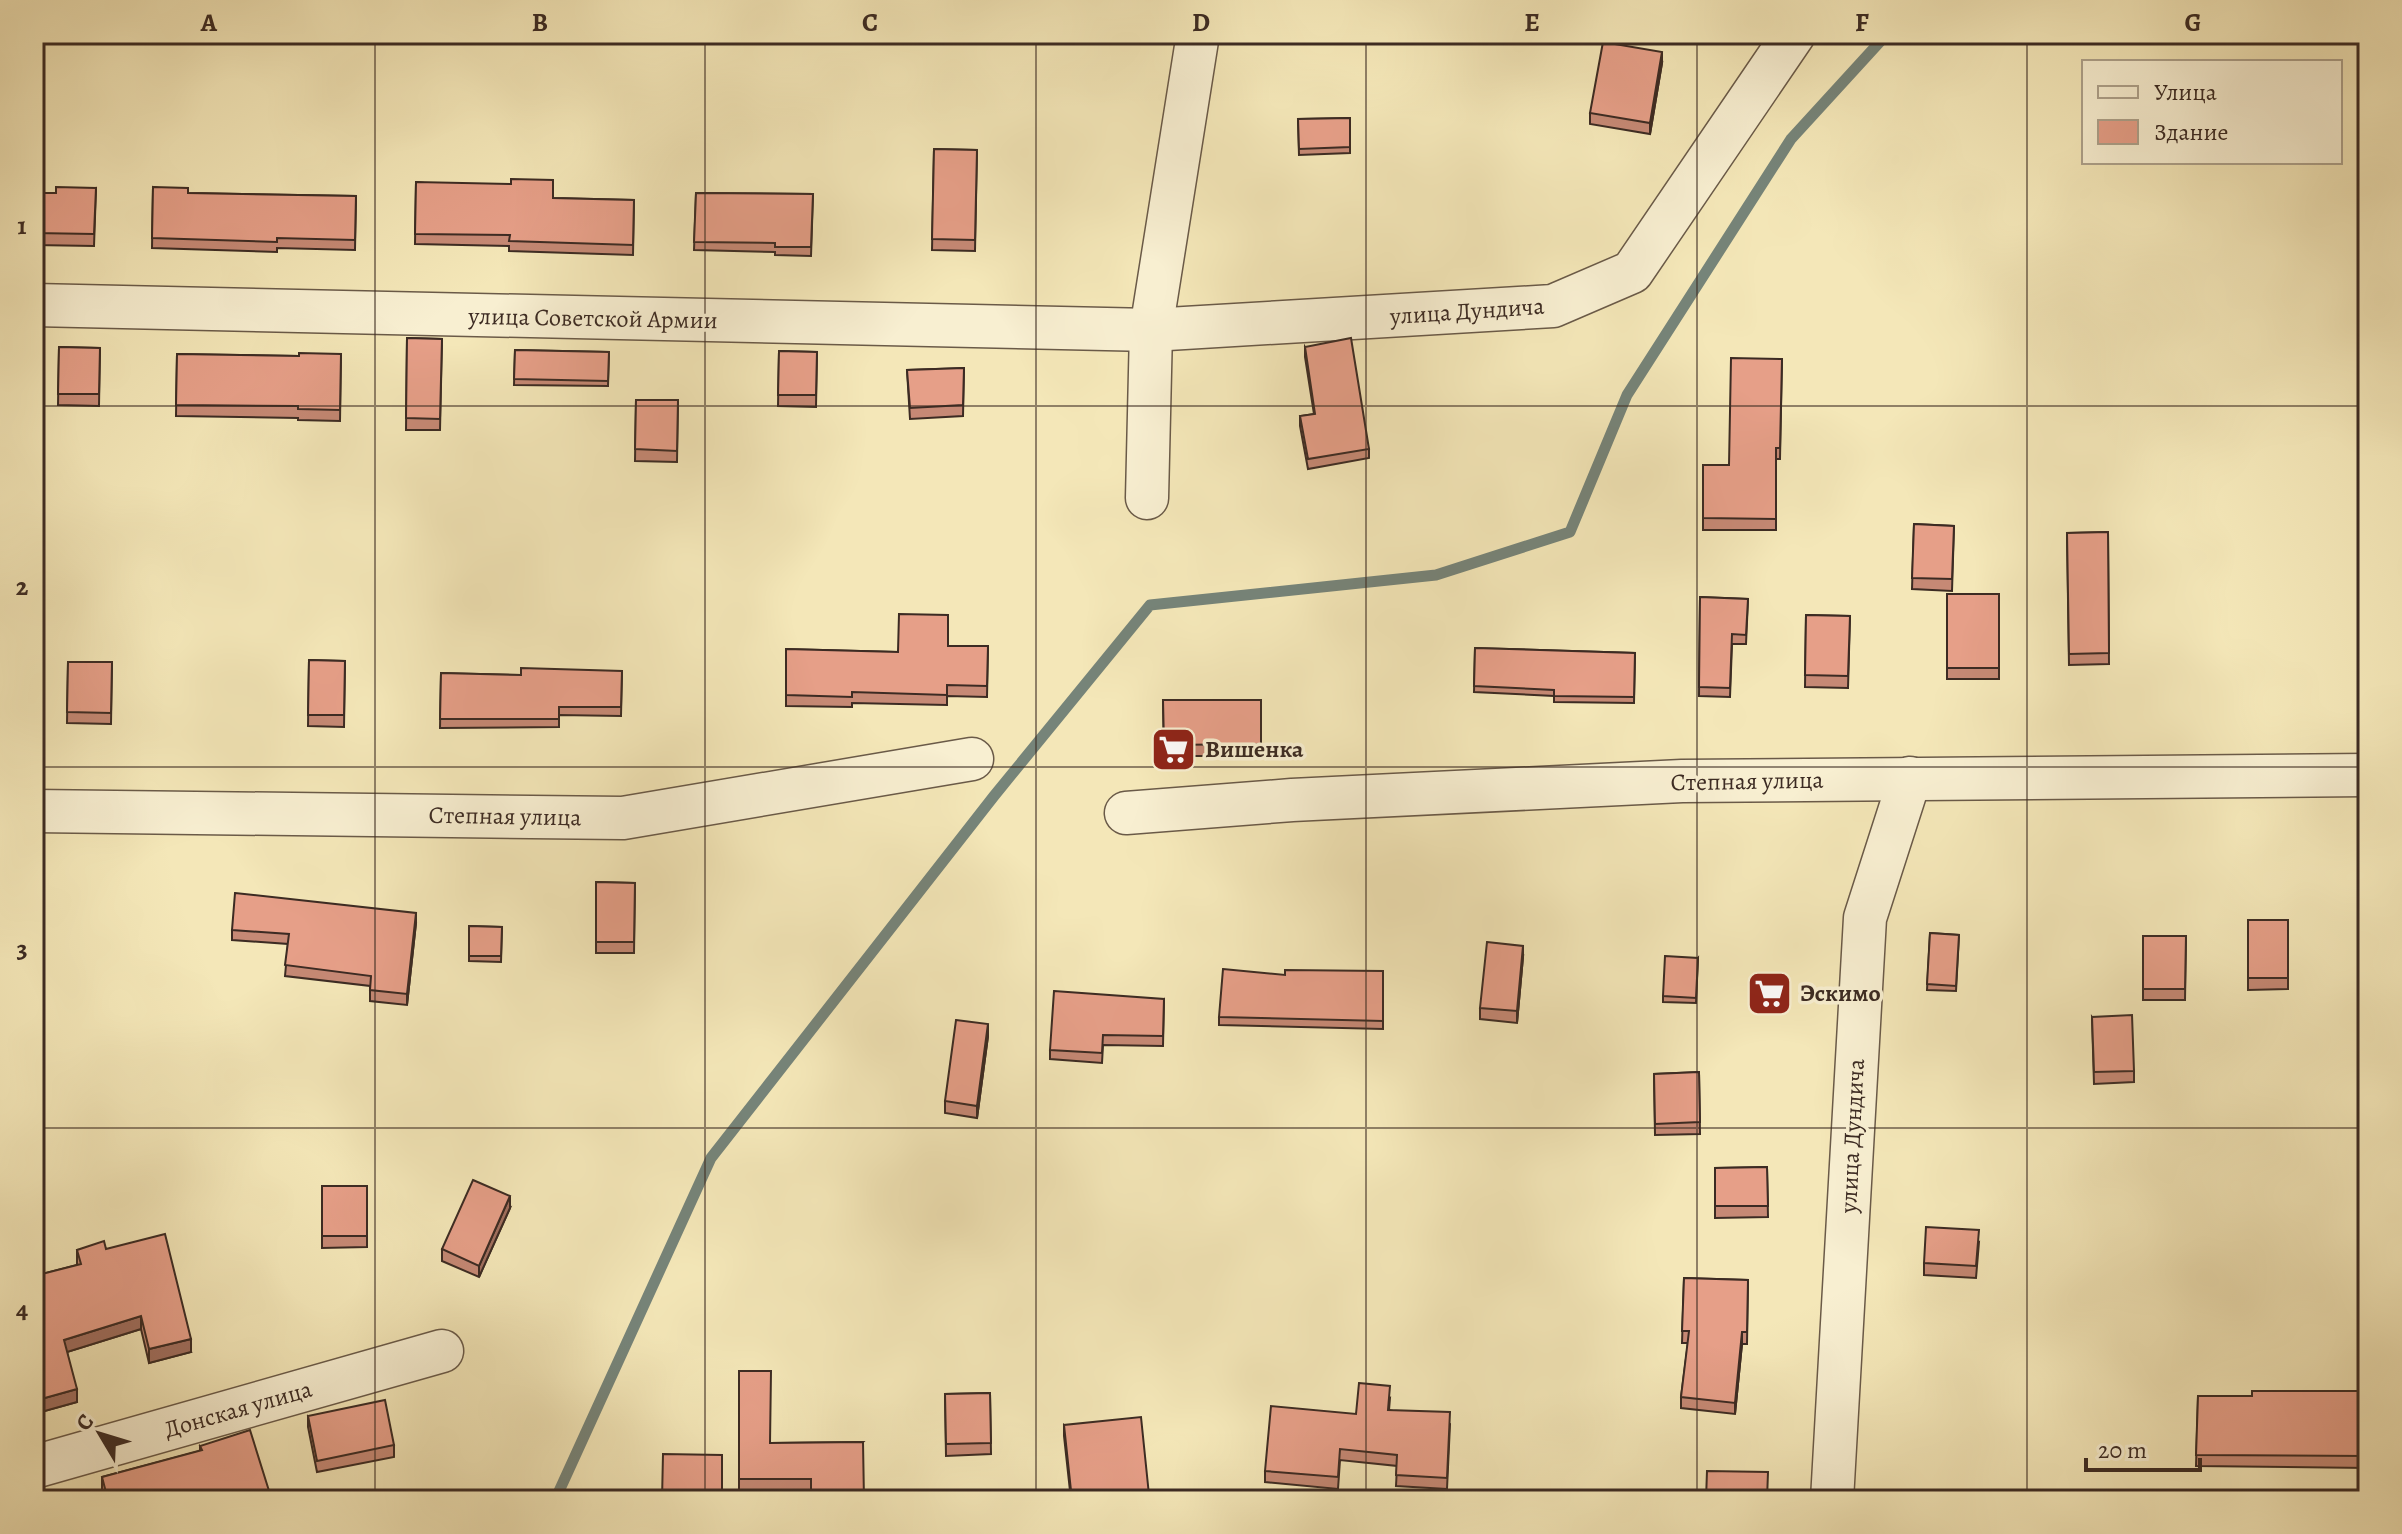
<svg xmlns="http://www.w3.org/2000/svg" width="2402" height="1534" viewBox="0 0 2402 1534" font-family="Alegreya,serif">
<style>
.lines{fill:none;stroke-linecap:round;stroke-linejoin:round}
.stream{stroke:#768479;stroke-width:11}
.street-casing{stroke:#6a5a48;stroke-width:45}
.street{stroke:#f8efd1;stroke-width:42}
.wall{fill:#c68975;stroke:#3c2b23;stroke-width:2}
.shaded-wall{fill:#a16f5f;stroke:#3c2b23;stroke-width:2}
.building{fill:#e69f88;stroke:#3c2b23;stroke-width:2}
.grid{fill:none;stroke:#3c2b23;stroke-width:2;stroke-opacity:0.55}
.labels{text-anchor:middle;stroke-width:7;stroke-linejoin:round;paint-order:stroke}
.street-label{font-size:24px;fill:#3c2b23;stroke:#f8efd1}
.poi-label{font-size:24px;font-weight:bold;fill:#3c2b23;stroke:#f8efd1;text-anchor:start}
.neatline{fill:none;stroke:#3c2b23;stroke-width:3}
.grid-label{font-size:26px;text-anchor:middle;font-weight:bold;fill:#3c2b23}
</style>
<rect width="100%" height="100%" fill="#f4e7b8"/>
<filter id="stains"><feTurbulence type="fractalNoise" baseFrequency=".0025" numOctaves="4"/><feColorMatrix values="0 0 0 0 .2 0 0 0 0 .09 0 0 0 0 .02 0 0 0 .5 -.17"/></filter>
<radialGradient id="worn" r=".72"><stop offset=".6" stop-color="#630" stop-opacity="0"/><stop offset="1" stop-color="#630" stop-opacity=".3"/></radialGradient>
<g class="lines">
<path class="stream" d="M555,1500l156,-342 283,-362 156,-191 286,-30 134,-43 57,-137 164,-256 96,-105"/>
<defs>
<g id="street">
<path d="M34,305l1117,25 402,-24 79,-34 162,-238"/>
<path d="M1147,498l4,-168 47,-296"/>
<path d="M34,811l589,7 349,-59"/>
<path d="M1126,813l166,-13 390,-19 686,-6"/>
<path d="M34,1467l408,-116"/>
<path d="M1832,1500l33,-582 45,-140"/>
</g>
</defs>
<use href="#street" class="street-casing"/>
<use href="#street" class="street"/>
</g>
<g class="wall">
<path d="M1662,63l-12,71 -60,-10v-11z"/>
<path d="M1350,118v35l-51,2 -1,-36z"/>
<path d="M934,149l43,1 -2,101 -43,-1z"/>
<path d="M416,182l137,16 81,2 -1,55 -124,-4v-5l-94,-2z"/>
<path d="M153,187l35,6 168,3 -1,54 -78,-2v4l-125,-4z"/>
<path d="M96,188l-2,58 -60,-1v-52h22z"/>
<path d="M696,193l117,1 -2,62 -36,-1v-3l-81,-2z"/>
<path d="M407,338l35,1 -2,91h-34z"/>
<path d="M59,347l41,1 -1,58 -41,-1z"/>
<path d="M1305,347l64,102v9l-61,11 -8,-43v-10l14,-2 -9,-57z"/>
<path d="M515,350l94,2 -1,34 -94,-1z"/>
<path d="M779,351l38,1 -1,55 -38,-1z"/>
<path d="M177,354l122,2 42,-2 -1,67 -42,-1v-2l-122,-2z"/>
<path d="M1782,359l-2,100h-4v71h-73v-65h26z"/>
<path d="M964,368l-1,48 -53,3 -3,-49z"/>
<path d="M636,400h42l-1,62 -42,-1z"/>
<path d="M1914,524l40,2 -2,65 -40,-2z"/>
<path d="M2108,532l1,132 -40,1 -2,-132z"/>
<rect x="1947" y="594" width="52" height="85"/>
<path d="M1700,597l48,2 -2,45h-14l-2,53 -31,-1z"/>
<path d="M1806,615l44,1 -2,72 -43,-1z"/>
<path d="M948,646h40l-1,51 -40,-1v9l-95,-2v4l-66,-1v-57l112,3z"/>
<path d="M1475,648l160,5 -1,50 -80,-1v-6l-80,-4z"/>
<path d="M309,660l36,1 -1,66 -36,-1z"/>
<path d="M68,662h44l-1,62 -44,-1z"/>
<path d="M622,671l-1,45 -62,-1v12l-119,1 1,-55 80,2z"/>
<path d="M1163,700h98v56h-97z"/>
<path d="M596,882l39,1 -1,70h-38z"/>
<path d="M2248,920h40v69l-40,1z"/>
<path d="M416,923l-9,82 -37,-4v-15l-85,-10 3,-32 -56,-4v-10z"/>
<path d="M469,926l33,1 -1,35 -32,-1z"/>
<path d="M1930,933l29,2 -3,56 -29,-1z"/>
<path d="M2143,936h43l-1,64h-42z"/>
<path d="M1523,957l-6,66 -37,-4v-11z"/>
<path d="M1698,958l-2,45 -33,-1v-6z"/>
<path d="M1383,971v58l-164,-4v-8l66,-42z"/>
<path d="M1164,999l-1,47 -60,-1 -1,18 -52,-4v-9z"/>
<path d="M2092,1017l42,54v11l-40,2z"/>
<path d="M988,1036l-11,82 -32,-5v-12z"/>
<path d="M1699,1072l1,62 -45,1 -1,-61z"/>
<path d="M1767,1167l1,50 -53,1v-50z"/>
<path d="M322,1186h45v61l-45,1z"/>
<path d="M510,1208l-31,69 -37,-16v-12z"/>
<path d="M1979,1242l-3,36 -52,-3v-12z"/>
<path d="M106,1249l85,103 -42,11 -8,-34 -74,23 10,50 -43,12v-138l43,-11v-15z"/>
<path d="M1684,1278l64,2 -1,64h-5l-7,70 -54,-6v-11l7,-54h-6z"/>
<path d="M2368,1338v130l-172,-2 2,-70h54l112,-5z"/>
<path d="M739,1371l31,72 93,-1 -52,49h-72z"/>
<path d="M990,1393l1,61 -45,2 -1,-62z"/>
<path d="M1390,1398l-1,12 61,14 -3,65 -51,-3 1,-20 -57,-6 -2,29 -73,-7v-11l91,-57z"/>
<path d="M308,1416l86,29v12l-77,15 -9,-45z"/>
<path d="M1064,1425l85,70v5h-78l-7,-64z"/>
<path d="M200,1446l70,54h-165l-3,-11v-12l98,-26z"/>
</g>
<g class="shaded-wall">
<path d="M1662,52v11l-12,71v-11z"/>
<path d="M416,913v10l-9,82v-11z"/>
<path d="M1523,946v11l-6,66v-12z"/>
<path d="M988,1024v12l-11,82v-12z"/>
<path d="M510,1196v12l-31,69v-11z"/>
<path d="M141,1316v13l-77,24v-13z"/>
<path d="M1742,1332v12l-7,70v-11z"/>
<path d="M191,1339v13l-42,11v-14z"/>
<path d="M77,1389v13l-43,12v-13z"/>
<path d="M270,1494v6h-20z"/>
</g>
<g class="building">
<path d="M1603,42l59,10 -12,71 -60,-10z"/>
<path d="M1350,118v29l-51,2 -1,-30z"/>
<path d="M934,149l43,1 -2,90 -43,-1z"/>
<path d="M511,179l42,1v18l81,2 -1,45 -124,-4 1,-6 -95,-1 1,-52 95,2z"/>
<path d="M56,187l40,1 -2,46 -60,-1v-40h22z"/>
<path d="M153,187l35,1v5l168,3 -1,44 -78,-2v4l-125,-4z"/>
<path d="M696,193l117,1 -2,53h-36v-4l-81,-1z"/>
<path d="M407,338l35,1 -2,80 -34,-1z"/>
<path d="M1351,338l18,111 -61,10 -8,-43 15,-2 -10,-67z"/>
<path d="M59,347l41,1 -1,46h-41z"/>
<path d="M515,350l94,2 -1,29 -94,-2z"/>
<path d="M779,351l38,1 -1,43h-38z"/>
<path d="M299,353l42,1 -1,56 -42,-1v-3l-122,-1 1,-51 122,2z"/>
<path d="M1731,358l51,1 -2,89h-4v71l-73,-1v-53h26z"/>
<path d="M964,368l-1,37 -53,3 -3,-38z"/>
<path d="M636,400h42l-1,51 -42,-2z"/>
<path d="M1914,524l40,2 -2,53 -40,-1z"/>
<path d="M2108,532l1,121 -40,1 -2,-121z"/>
<rect x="1947" y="594" width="52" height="74"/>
<path d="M1700,597l48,2 -2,36 -14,-1 -2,54 -31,-1z"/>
<path d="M899,614l49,1v31h40l-1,40 -40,-1v10l-95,-3v5l-66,-2v-46l112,3z"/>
<path d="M1806,615l44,1 -2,60 -43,-1z"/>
<path d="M1475,648l160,5 -1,44 -80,-1v-6l-80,-4z"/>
<path d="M309,660l36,1 -1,54h-36z"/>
<path d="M68,662h44l-1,51 -44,-1z"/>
<path d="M521,668l101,3 -1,36h-62v12h-119l1,-46 80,2z"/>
<path d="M1163,700h98v44l-97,1z"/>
<path d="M596,882l39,1 -1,59h-38z"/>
<path d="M235,893l181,20 -9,81 -37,-4 1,-14 -86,-11 4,-31 -57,-4z"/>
<rect x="2248" y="920" width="40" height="58"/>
<path d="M469,926l33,1 -1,29h-32z"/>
<path d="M1930,933l29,2 -3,51 -29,-2z"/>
<path d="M2143,936h43l-1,53h-42z"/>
<path d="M1487,942l36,4 -6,65 -37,-3z"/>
<path d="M1665,956l33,2 -2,40 -33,-2z"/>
<path d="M1223,969l62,6v-5l98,1v50l-164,-4z"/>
<path d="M1054,991l110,8 -1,37 -60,-1 -1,18 -52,-3z"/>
<path d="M2132,1015l2,56 -40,1 -2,-55z"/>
<path d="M956,1020l32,4 -11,82 -32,-5z"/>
<path d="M1699,1072l1,50 -45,2 -1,-50z"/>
<path d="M1767,1167l1,39h-53v-38z"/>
<path d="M473,1180l37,16 -31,70 -37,-17z"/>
<rect x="322" y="1186" width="45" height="50"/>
<path d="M1926,1227l53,3 -3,36 -52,-3z"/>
<path d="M165,1234l26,105 -42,10 -8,-33 -77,24 13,49 -43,12v-125l47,-12 -4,-14 27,-9 2,8z"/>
<path d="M1684,1278l64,2 -1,52h-5l-7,71 -54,-6 8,-66h-7z"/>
<path d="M2367,1338h1v45h-4z"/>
<path d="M739,1371h32l-1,72 93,-1 1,58h-53v-21h-72z"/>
<path d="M1359,1383l31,3 -2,24 62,2 -3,66 -51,-3 1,-20 -57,-6 -2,28 -73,-6 6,-65 85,8z"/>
<path d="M2252,1391h116v65l-172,-1 2,-59h54z"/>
<path d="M990,1393l1,50 -45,1 -1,-50z"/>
<path d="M385,1400l9,45 -77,16 -9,-45z"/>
<path d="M1141,1417l8,78 -47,5h-30l-8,-75z"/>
<path d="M250,1430l20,64 -20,6h-142l-6,-23 100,-27 -2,-4z"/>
<path d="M663,1454l59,1v45h-60z"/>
<path d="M1707,1471l61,1 -1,28h-61z"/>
</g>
<path class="grid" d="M375,34v1466M705,34v1466M1036,34v1466M1366,34v1466M1697,34v1466M2027,34v1466M34,406h2334M34,767h2334M34,1128h2334"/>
<defs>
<symbol id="supermarket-square" viewBox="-11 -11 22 22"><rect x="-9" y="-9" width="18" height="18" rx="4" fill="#8f2418" stroke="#f8efd1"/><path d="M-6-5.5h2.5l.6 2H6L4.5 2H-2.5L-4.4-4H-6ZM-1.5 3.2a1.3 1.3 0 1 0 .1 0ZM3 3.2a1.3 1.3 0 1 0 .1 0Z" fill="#fff"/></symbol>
</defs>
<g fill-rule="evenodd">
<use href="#supermarket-square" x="1148" y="724" width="51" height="51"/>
<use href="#supermarket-square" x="1744" y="968" width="51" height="51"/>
</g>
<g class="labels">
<g class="street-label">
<text transform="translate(1467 311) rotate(-4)" y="8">улица Дундича</text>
<text transform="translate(593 318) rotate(1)" y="8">улица Советской Армии</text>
<text transform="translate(1747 781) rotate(-1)" y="8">Степная улица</text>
<text transform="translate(505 816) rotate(1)" y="8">Степная улица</text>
<text transform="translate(1852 1136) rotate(-87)" y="8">улица Дундича</text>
<text transform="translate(238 1409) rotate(-16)" y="8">Донская улица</text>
</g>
<g class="poi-label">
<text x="1205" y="757">Вишенка</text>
<text x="1800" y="1001">Эскимо</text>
</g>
</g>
<rect width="2402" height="1534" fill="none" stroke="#f4e7b8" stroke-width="88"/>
<rect x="2082" y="60" width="260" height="104" fill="#f8efd1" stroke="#ada18b" stroke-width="2"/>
<rect x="2098" y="86" width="40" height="12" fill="#f8efd1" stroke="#ada18b" stroke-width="2"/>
<text x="2154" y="100" font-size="24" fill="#3c2b23">Улица</text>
<rect x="2098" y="120" width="40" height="24" fill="#e69f88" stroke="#ada18b" stroke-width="2"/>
<text x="2154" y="140" font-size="24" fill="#3c2b23">Здание</text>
<g transform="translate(100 1434) rotate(308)" stroke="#f8efd1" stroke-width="6" paint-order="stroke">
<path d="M0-6L14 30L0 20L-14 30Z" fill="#3c2b23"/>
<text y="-12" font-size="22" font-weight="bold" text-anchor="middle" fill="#3c2b23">С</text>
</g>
<path d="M2086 1458v12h114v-12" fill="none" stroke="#3c2b23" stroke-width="4"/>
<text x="2098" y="1458" font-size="24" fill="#3c2b23" stroke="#f8efd1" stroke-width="6" paint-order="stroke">20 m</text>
<rect x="44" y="44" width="2314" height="1446" class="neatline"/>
<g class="grid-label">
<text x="209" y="31">A</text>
<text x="540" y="31">B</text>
<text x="870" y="31">C</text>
<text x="1201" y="31">D</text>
<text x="1532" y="31">E</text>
<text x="1862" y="31">F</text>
<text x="2193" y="31">G</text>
<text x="22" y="234">1</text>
<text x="22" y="595">2</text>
<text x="22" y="957">3</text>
<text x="22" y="1318">4</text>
</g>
<rect width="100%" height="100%" filter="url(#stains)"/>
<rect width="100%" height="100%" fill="url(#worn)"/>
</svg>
